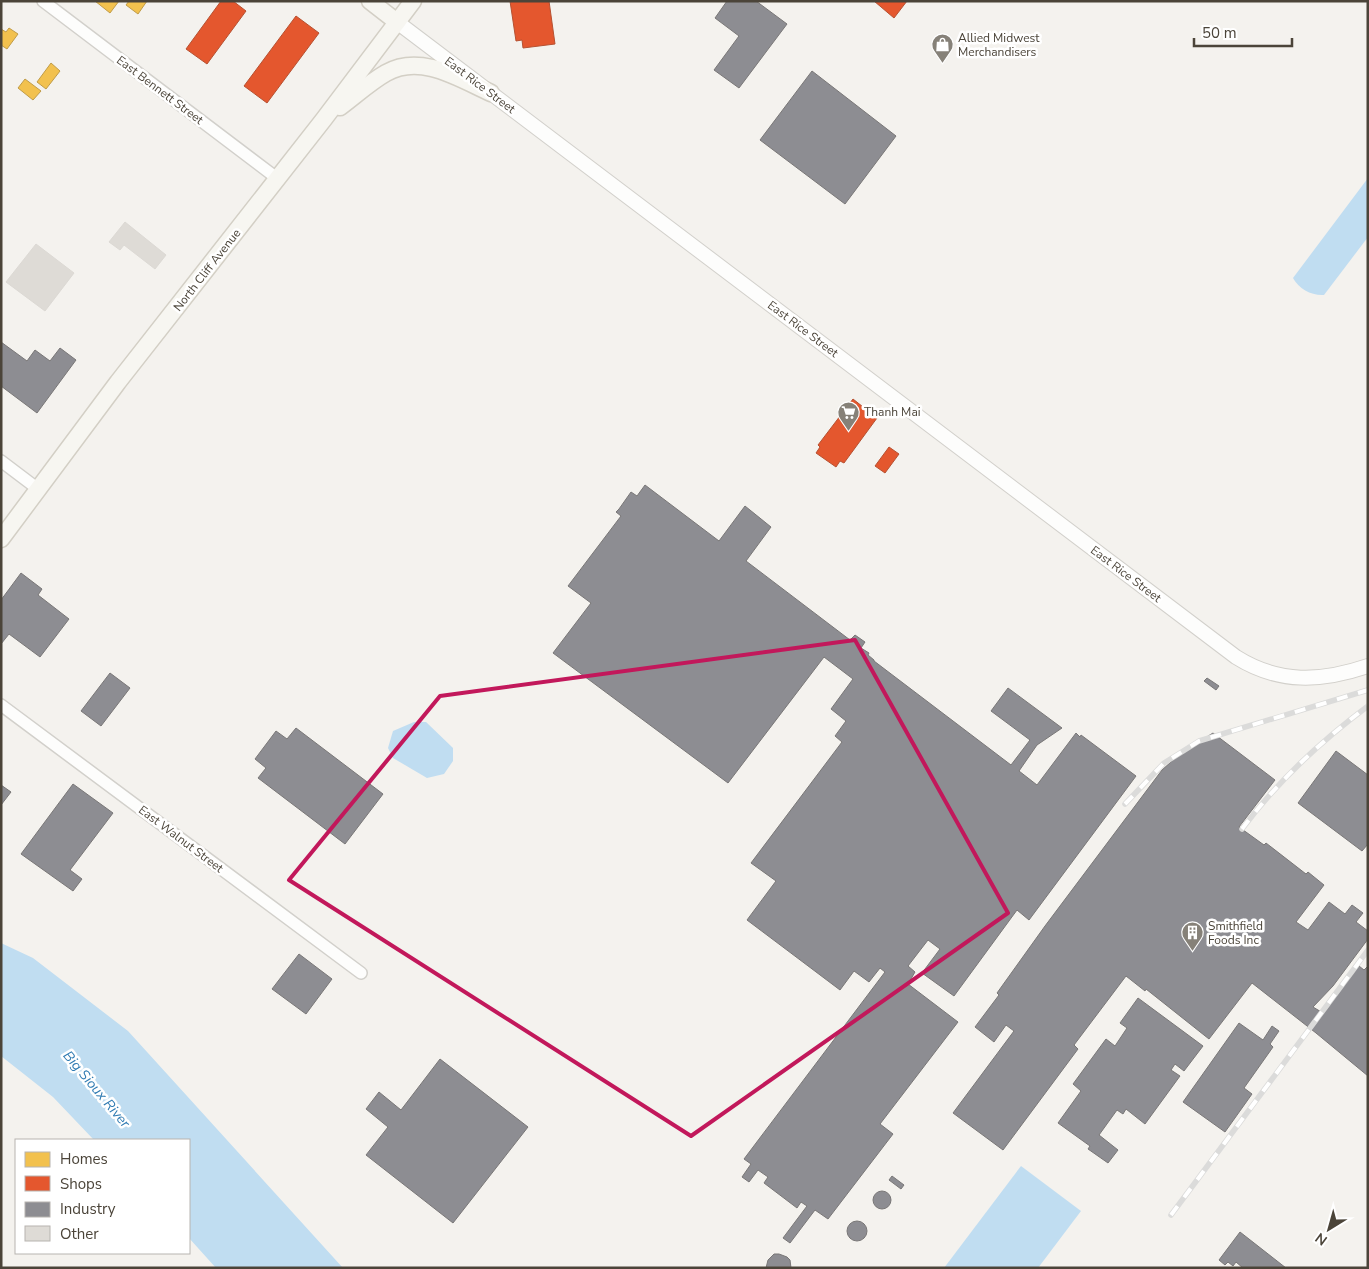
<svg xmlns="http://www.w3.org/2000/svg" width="1369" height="1269" viewBox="0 0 1369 1269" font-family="'Nunito Sans',sans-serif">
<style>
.water{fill:#c0ddf1}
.homes{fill:#f2c14e;stroke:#c09c48}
.shops{fill:#e4572e;stroke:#b65131}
.industry{fill:#8d8d92;stroke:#797777}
.building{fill:#dedbd6;stroke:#dcd9d4}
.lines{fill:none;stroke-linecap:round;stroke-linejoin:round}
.minor-casing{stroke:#d2d0cb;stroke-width:14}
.tertiary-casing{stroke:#d2d0cb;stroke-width:16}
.secondary-casing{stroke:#d3cfc5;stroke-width:19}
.minor{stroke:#fdfdfc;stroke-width:11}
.tertiary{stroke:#fdfdfc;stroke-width:14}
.secondary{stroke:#f7f6f1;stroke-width:16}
.rail-casing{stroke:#dbdbda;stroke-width:5.5}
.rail{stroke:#fff;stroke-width:4;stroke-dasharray:11;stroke-linecap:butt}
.marked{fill:none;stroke:#c2185b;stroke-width:4;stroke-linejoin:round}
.labels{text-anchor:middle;stroke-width:5;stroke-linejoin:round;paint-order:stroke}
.poi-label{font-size:12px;fill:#4b4439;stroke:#fff;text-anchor:start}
.street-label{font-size:12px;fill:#4b4439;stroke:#fff}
.water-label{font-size:14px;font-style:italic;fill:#2e7ab2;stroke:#fff}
</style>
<rect width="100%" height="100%" fill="#f4f2ee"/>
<g class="water">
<path d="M1368,178v59l-44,58c-12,1 -25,-6 -31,-17z"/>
<path d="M414,722h12l27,26v13l-9,13 -17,4 -34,-20 -5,-10 5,-17z"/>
<path d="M1,943l32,15 95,73 215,237h-127l-27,-30v-98h-95l-41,-43 -52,-41z"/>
<path d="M1021,1166l60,45 -43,57h-94z"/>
</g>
<g class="homes">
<path d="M95,1h24l-9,12z"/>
<path d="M129,1h18l-9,13 -12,-9z"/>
<path d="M9,28l9,6 -11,15 -6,-4v-16l5,3z"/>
<path d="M51,63l9,8 -14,18 -9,-7z"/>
<path d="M25,79l16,12 -8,9 -15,-12z"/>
</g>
<g class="shops">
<path d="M221,1h12l13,10 -39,53 -21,-15z"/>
<path d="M510,1h39l6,43 -32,4 -1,-8 -6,1z"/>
<path d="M874,1h33l-13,17z"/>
<path d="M296,16l23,17 -52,70 -23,-17z"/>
<path d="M853,399l24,19 -33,45 -4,-2 -4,6 -20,-14 4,-6 -2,-2z"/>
<path d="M889,447l10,7 -14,19 -10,-7z"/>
</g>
<g class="industry">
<path d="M727,1h29l31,23 -48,64 -25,-18 25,-34 -24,-18z"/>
<path d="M812,71l84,65 -51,68 -85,-64z"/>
<path d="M1,342l26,19 8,-11 15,11 10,-13 16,12 -39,53 -36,-27z"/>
<path d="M645,485l74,56 26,-35 26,21 -25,34 104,79 5,-5 10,7 -4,6 8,5 -1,2 6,5v1l137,104 19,-25 -39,-29 17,-23 54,40 -25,17 -18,26 18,14 39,-52 4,4 1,-2 55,41 -107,144 -12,-10 -63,86 -32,-23 18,-24 -12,-9 -20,26 7,6 -7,12 50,38 -78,102 13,10 -65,85 -13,-9 -25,33 -7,-5 24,-32 -6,-4 -4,6 -33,-25 4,-6 -10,-7 -9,12 -7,-5 9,-13 -7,-5 141,-187 -5,-4 -11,14 -15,-11 -14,19 -93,-70 29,-39 -25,-18 91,-121 -7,-6 11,-15 -15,-12 22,-30 -29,-22 -96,126 -175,-130 38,-50 -23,-17 53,-70 -5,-4 3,-3 12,-17 6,4z"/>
<path d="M21,573l21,16 -4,6 31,24 -29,38 -31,-23 -8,10v-44z"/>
<path d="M110,673l20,15 -29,38 -20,-15z"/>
<path d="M1207,678l12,8 -3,4 -12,-9z"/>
<path d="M296,728l87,66 -38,50 -87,-66 8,-10 -11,-9 21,-28 11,8z"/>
<path d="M1213,733l62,47 -36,47 25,18 2,-2 40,31 2,-2 16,13 -28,37 12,8 21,-28 16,12 7,-9 11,8 -7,9 12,9v8l-35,47 -20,21 10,6 36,-47 5,4 4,-4v110l-52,-43 -64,-50 -43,56 -63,-50 -1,2 -19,-15 -52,69 4,4 -75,101 -50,-37 61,-82 -8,-6 -12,17 -19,-15 24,-32 -2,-2 48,-67 117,-156 19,-17z"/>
<path d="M1336,751l32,24v69l-6,7 -64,-48z"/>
<path d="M73,784l40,29 -43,57 12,9 -9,12 -52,-37z"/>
<path d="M1,785l10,7 -10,13z"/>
<path d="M299,954l33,25 -26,35 -34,-25z"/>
<path d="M1138,998l65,48 -19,25 -9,-7 -4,6 9,6 -35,48 -19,-15 -3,5 -6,-4 -18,25 19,15 -10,13 -20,-14 2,-3 -32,-23 23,-32 -8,-7 33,-45 9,7 12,-18 -7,-5z"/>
<path d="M1239,1023l24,17 9,-14 7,5 -9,13 3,3 -29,41 8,6 -27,38 -42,-30z"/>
<path d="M440,1059l88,68 -75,96 -87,-68 22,-28 -22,-18 13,-17 22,18z"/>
<path d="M892,1176l12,9 -3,4 -12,-9z"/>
<circle cx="882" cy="1200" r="9"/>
<circle cx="857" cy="1231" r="10"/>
<path d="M1240,1232l46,36h-43l-7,-6 -3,4 -5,-4 -3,3 -6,-5z"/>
<path d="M774,1254h5l8,3 3,3 1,8h-25l2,-8z"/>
</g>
<g class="building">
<path d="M125,222l41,33 -11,14 -31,-24 -4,5 -11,-8z"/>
<path d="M36,244l38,29 -29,38 -39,-29z"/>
</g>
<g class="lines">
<defs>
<g id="minor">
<path d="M43,1l235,178"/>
<path d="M1,461l37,28"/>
<path d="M1,705l360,268"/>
</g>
<path id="tertiary" d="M397,22l839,635c43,27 85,25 132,9"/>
<g id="secondary">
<path d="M370,1l27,21"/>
<path d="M340,107c15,-11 30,-25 46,-34 35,-20 74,6 105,20"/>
<path d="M1,539l117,-157 206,-263 89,-118"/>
</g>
</defs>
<use href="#minor" class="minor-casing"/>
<use href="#tertiary" class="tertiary-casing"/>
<use href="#secondary" class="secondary-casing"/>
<use href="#minor" class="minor"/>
<use href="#tertiary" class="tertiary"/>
<use href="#secondary" class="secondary"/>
<defs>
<g id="rail">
<path d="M1125,804l39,-41 35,-22 169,-51"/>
<path d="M1242,829c35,-47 79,-88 126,-123"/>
<path d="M1171,1215l197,-265"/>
</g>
</defs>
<use href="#rail" class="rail-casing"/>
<use href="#rail" class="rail"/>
</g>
<path class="marked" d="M855,640l153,273 -317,223 -402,-256 151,-184z"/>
<defs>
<symbol id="shop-pin" viewBox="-11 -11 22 30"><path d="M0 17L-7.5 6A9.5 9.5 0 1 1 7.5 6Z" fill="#868178" stroke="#fff"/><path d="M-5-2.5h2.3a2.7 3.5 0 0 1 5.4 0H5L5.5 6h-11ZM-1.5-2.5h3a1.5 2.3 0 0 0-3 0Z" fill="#fff"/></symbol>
<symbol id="supermarket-pin" viewBox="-11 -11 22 30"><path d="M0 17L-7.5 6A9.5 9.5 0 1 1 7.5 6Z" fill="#868178" stroke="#fff"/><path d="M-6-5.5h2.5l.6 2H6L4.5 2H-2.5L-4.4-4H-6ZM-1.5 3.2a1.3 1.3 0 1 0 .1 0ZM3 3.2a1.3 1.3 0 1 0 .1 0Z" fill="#fff"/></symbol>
<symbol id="building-pin" viewBox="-11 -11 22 30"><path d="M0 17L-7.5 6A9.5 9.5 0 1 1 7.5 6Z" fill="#868178" stroke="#fff"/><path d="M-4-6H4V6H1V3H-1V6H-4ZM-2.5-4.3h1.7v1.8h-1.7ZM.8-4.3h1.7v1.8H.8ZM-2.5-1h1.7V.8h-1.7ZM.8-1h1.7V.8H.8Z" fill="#fff"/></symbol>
</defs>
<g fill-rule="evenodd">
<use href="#shop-pin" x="930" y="32" width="25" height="34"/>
<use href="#supermarket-pin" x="836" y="400" width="25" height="34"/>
<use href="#building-pin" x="1180" y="920" width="25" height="34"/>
</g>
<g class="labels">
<g class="poi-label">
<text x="958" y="42">Allied Midwest<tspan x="958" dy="14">Merchandisers</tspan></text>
<text x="864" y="416">Thanh Mai</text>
<text x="1208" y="930">Smithfield<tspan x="1208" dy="14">Foods Inc</tspan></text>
</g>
<g class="street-label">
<text transform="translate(480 85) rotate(37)" y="4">East Rice Street</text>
<text transform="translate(160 90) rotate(37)" y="4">East Bennett Street</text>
<text transform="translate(207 270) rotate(-52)" y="4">North Cliff Avenue</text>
<text transform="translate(803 329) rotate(37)" y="4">East Rice Street</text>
<text transform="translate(1126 574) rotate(37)" y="4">East Rice Street</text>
<text transform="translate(181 839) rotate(37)" y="4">East Walnut Street</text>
</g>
<g class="water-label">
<text transform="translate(97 1089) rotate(50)" y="5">Big Sioux River</text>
</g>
</g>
<rect width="1369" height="1269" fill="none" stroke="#4b4439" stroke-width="5"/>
<rect x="15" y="1139" width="175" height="115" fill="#ffffff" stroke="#b7b4b0"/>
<rect x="25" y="1152" width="25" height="15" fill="#f2c14e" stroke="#b7b4b0"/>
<text x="60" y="1164" font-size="15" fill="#4b4439">Homes</text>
<rect x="25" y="1176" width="25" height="15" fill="#e4572e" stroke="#b7b4b0"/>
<text x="60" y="1189" font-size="15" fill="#4b4439">Shops</text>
<rect x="25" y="1202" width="25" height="15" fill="#8d8d92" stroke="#b7b4b0"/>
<text x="60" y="1214" font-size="15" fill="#4b4439">Industry</text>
<rect x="25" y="1226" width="25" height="15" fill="#dedbd6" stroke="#b7b4b0"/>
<text x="60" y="1239" font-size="15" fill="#4b4439">Other</text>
<g transform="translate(1329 1229) rotate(217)" stroke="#ffffff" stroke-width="4" paint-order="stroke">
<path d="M0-4L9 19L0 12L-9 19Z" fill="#4b4439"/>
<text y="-8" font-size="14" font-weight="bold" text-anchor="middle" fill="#4b4439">N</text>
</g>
<path d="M1194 38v8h98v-8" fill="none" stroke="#4b4439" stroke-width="2.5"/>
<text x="1202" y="38" font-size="15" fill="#4b4439" stroke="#ffffff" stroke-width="4" paint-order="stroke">50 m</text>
</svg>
